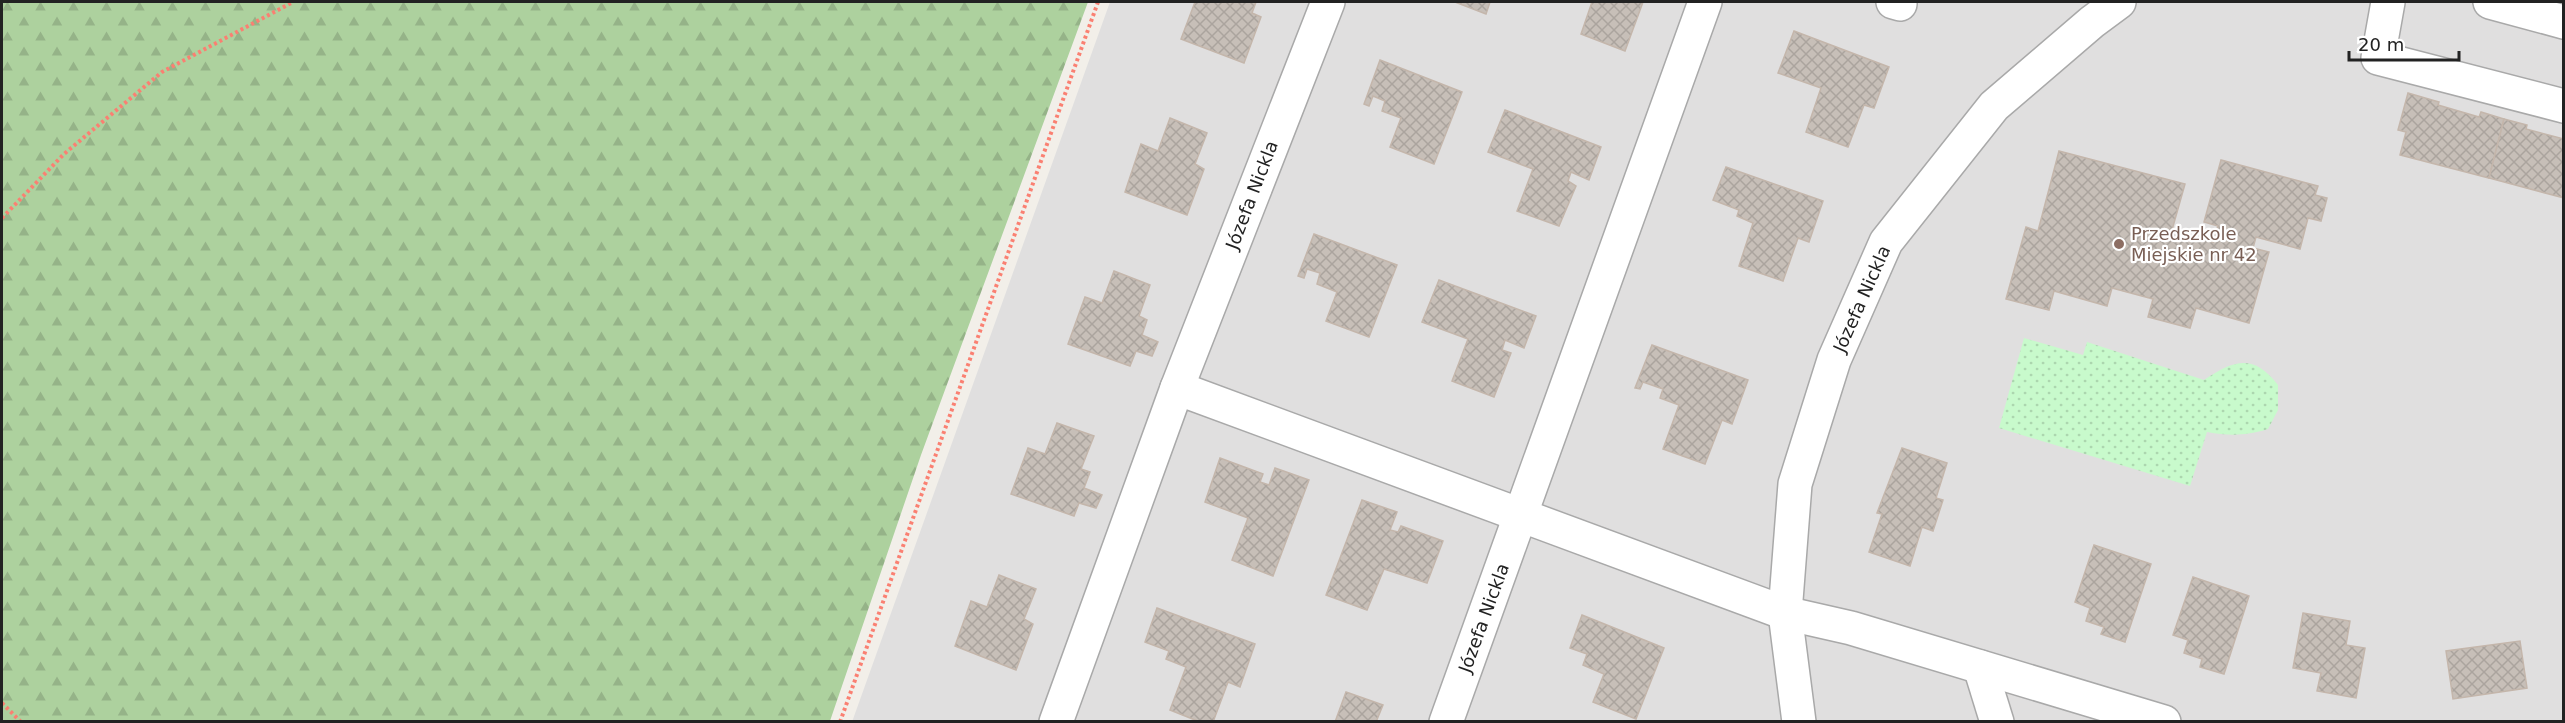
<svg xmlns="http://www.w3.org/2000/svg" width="2565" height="723" viewBox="0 0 2565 723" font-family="'DejaVu Sans',sans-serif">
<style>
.residential{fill:#e0dfdf}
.forest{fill:url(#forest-firs)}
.park{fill:url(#park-dots)}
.building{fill:url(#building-cross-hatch);stroke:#c4b6ab;stroke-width:1.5}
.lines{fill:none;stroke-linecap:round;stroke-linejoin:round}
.minor-casing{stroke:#a9a9a9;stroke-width:36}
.path{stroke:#fa8072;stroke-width:4;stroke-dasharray:3 3;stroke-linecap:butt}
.minor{stroke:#fff;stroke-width:33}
.education-dot{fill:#8d6e63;stroke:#fff;stroke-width:2}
.labels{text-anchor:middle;stroke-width:4.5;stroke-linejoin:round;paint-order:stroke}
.street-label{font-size:18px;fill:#222;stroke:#fff}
.education-label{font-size:18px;fill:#785e54;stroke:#fff;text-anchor:start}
</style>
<defs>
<pattern id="forest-firs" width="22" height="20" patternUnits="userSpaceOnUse" patternTransform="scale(1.5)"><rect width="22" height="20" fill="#add19e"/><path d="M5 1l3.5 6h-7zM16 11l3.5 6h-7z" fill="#95b388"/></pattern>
<pattern id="park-dots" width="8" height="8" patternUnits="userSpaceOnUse" patternTransform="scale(1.5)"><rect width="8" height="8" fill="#c8facc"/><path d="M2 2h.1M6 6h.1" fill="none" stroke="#acd6af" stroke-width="1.8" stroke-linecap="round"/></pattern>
<pattern id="building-cross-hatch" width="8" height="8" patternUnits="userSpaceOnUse" patternTransform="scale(1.5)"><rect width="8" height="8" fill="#c7bfb8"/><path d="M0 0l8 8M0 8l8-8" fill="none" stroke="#aba49e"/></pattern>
</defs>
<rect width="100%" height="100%" fill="#f2efe9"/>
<path class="residential" d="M1110,2h1453v719l-1711,1z"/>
<path class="forest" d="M2,2h1086l-167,453 -91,266h-828z"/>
<path class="park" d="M2024,338l59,17 4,-13 117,38c31,-21 50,-26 74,5v25l-10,19c-22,7 -39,7 -61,3l-17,54 -191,-58z"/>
<g class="building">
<path d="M1195,2h61l-4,11 9,4 -17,46 -63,-24z"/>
<path d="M1455,2h35l-4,12z"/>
<path d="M1592,2h51l-18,49 -44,-17z"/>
<path d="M1794,31l95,36 -15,41 -10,-3 -16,42 -42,-15 15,-44 -43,-15z"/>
<path d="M1380,60l82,32 -28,72 -44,-17 11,-29 -19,-7 3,-10 -12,-5 -4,10 -5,-2z"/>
<path d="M2408,93l31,9 -1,3 41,12 2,-5 23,7 -15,59 -89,-23 6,-23 -8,-2z"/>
<path d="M1505,110l96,37 -12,33 -18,-8 -3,9 8,5 -17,40 -42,-15 16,-42 -45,-17z"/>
<path d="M1170,118l37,15 -12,31 9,5 -17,46 -62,-23 16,-48 17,7z"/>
<path d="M2504,119l23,6 -1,4 38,10v59l-75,-20z"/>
<path d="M2059,151l126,33 -13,46 41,12 5,-16 -14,-4 17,-62 97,26 -3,9 12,3 -6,23 -13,-3 -8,31 -44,-12 -3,11 16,4 -20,71 -53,-15 -6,20 -42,-11 5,-18 -41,-11 -5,18 -53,-15 -5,19 -43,-11 20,-72 12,4z"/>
<path d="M1726,167l97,34 -14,41 -11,-4 -15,43 -44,-15 14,-43 -16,-7 2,-6 -26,-10z"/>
<path d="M1314,234l83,31 -28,72 -43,-16 11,-29 -20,-8 3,-11 -13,-4 -3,9 -6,-2z"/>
<path d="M1114,271l36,14 -11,31 8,4 -5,15 16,7 -6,14 -16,-5 -6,15 -62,-22 17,-47 17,6z"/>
<path d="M1439,280l97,36 -12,32 -19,-8 -3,10 9,3 -17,44 -42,-16 16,-42 -46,-17z"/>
<path d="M1652,345l96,35 -16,44 -10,-4 -17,44 -42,-15 16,-44 -19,-7 3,-9 -20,-7 -3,7 -5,-1z"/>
<path d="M1057,423l37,13 -13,33 9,3 -6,16 18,7 -6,13 -17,-5 -5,13 -63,-22 17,-46 17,6z"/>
<path d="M1902,448l45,15 -11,35 7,2 -10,31 -11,-4 -12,39 -41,-14 13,-38 -5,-1z"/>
<path d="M1220,458l43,16 -3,8 9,3 6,-17 34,12 -36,96 -41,-16 16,-42 -43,-16z"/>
<path d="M1362,500l35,12 -7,18 8,2 3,-6 42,15 -16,42 -43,-14 -17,41 -41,-15z"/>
<path d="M2094,545l57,19 -26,78 -24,-8 3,-7 -18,-6 4,-13 -15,-6z"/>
<path d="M999,575l37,14 -12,30 9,5 -17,46 -61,-24 16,-45 16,6z"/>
<path d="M2193,577l56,19 -25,78 -24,-7 2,-8 -18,-6 4,-13 -15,-5z"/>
<path d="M1157,608l98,36 -15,43 -12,-5 -15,40h-13l-30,-12 16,-43 -20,-8 3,-8 -24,-9z"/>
<path d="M2303,613l47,8 -4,24 19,3 -9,50 -39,-7 4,-18 -28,-5z"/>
<path d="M1582,615l82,33 -28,71 -43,-17 11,-28 -21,-9 4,-11 -17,-6z"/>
<path d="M2520,641l7,47 -74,11 -7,-48z"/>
<path d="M1346,692l37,13 -7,17h-41z"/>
</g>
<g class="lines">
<defs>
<g id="minor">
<path d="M1893,2l7,2"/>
<path d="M2388,2l-10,56 186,48"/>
<path d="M2490,2l74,20"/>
<path d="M1177,388l151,-386"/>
<path d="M1980,667l17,55"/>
<path d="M1056,722l121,-334 608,225 66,15 313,94"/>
<path d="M1446,722l259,-720"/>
<path d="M1799,722l-14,-109 10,-129 39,-124 52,-118 108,-136 98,-84 27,-20"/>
</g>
</defs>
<use href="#minor" class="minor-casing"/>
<g class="path">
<path d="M2,218l62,-64 98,-82 131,-70"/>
<path d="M2,703l19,19"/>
<path d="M840,722l258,-720"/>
</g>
<use href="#minor" class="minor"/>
</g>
<circle class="education-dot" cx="2119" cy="244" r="6"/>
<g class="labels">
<g class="street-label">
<text transform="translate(1252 195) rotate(-69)" y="6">Józefa Nickla</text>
<text transform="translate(1862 299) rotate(-66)" y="6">Józefa Nickla</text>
<text transform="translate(1484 618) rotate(-70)" y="6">Józefa Nickla</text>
</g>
<g class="education-label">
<text x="2131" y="240">Przedszkole<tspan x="2131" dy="21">Miejskie nr 42</tspan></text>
</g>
</g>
<rect width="2565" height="723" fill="none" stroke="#222222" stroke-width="6"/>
<path d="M2349 51v9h110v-9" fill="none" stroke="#222222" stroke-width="3"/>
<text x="2358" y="51" font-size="18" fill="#222222" stroke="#ffffff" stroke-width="4.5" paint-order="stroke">20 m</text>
</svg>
